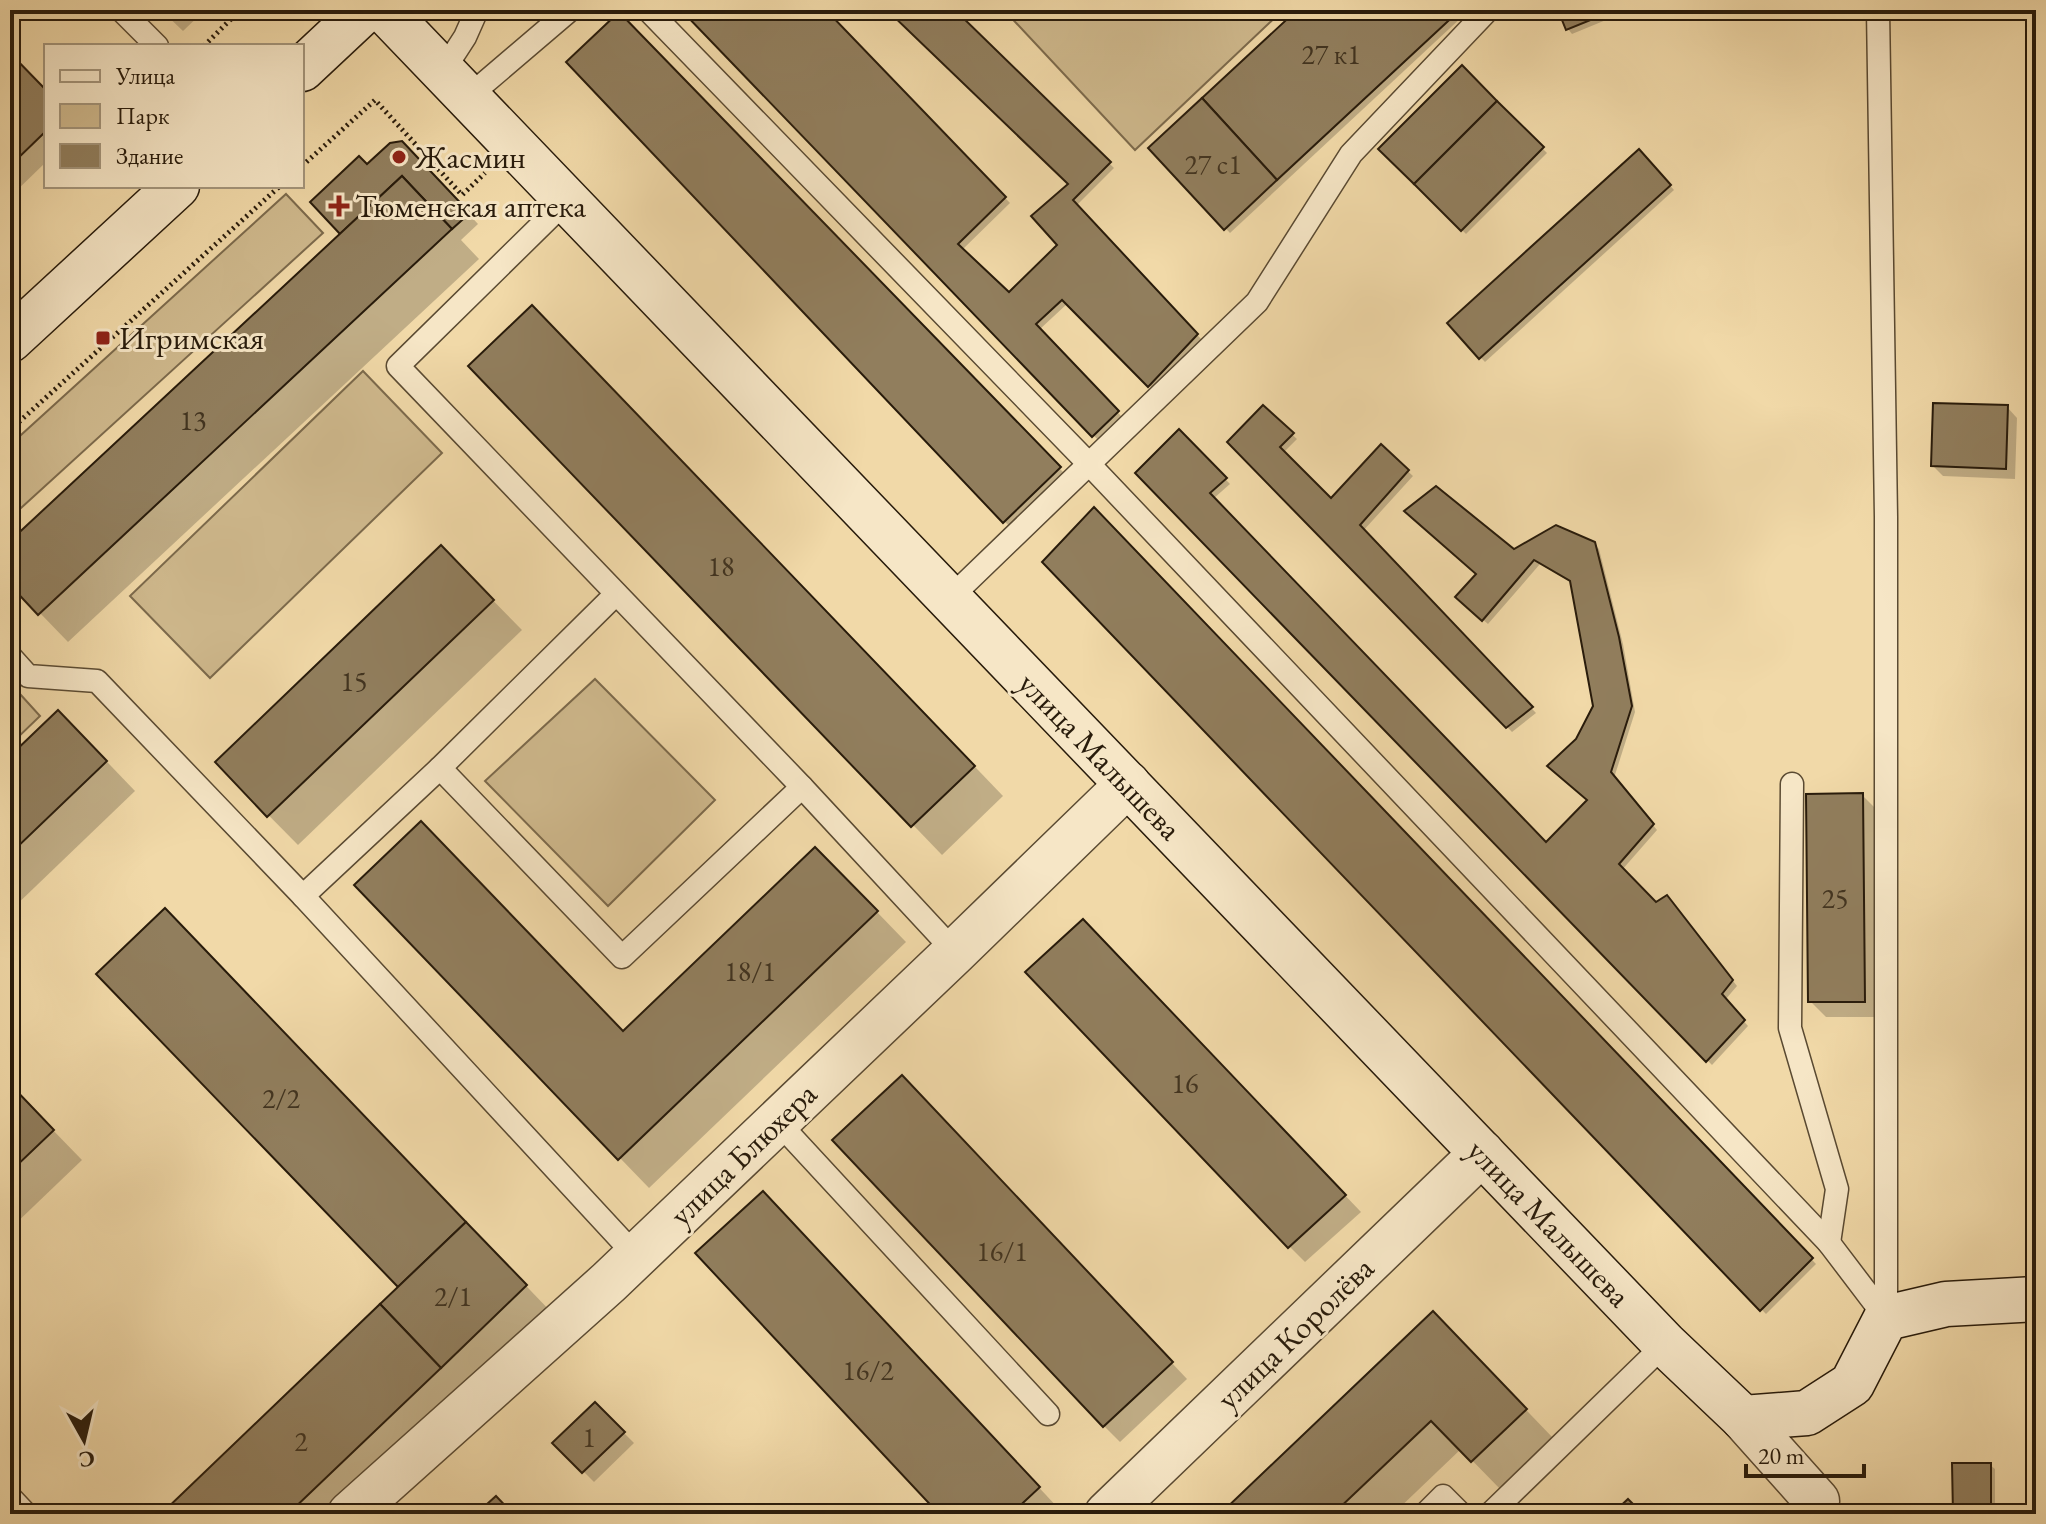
<svg xmlns="http://www.w3.org/2000/svg" width="2046" height="1524" viewBox="0 0 2046 1524" font-family="'EB Garamond',serif">
<style>
.green{fill:#cfb98d;stroke:#7c6a4c;stroke-width:2}
.shadow{fill:#0003}
.building{fill:#917e5d;stroke:#281b0b;stroke-width:2}
.lines{fill:none;stroke-linecap:round;stroke-linejoin:round}
.lane-casing{stroke:#5a4a32;stroke-width:25}
.street-casing{stroke:#5a4a32;stroke-width:47}
.secondary-casing{stroke:#281b0b;stroke-width:47}
.path{stroke:#281b0b;stroke-width:5;stroke-dasharray:2 4;stroke-linecap:butt}
.lane{stroke:#f6e6c6;stroke-width:22}
.street{stroke:#f6e6c6;stroke-width:44}
.secondary{stroke:#f6e6c6;stroke-width:44}
.poi-dot{fill:#8f2418;stroke:#f6e6c6;stroke-width:3}
.labels{text-anchor:middle;stroke-width:6;stroke-linejoin:round;paint-order:stroke}
.number-label{font-size:28px;fill:#423420}
.poi-label{font-size:32px;fill:#281b0b;stroke:#f6e6c6;text-anchor:start}
.street-label{font-size:32px;fill:#281b0b;stroke:#f6e6c6}
</style>
<rect width="100%" height="100%" fill="#f1d9a8"/>
<filter id="stains"><feTurbulence type="fractalNoise" baseFrequency=".0025" numOctaves="4"/><feColorMatrix values="0 0 0 0 .2 0 0 0 0 .09 0 0 0 0 .02 0 0 0 .5 -.17"/></filter>
<radialGradient id="worn" r=".72"><stop offset=".6" stop-color="#630" stop-opacity="0"/><stop offset="1" stop-color="#630" stop-opacity=".3"/></radialGradient>
<g class="green">
<path d="M1004,10h279l-148,140z"/>
<path d="M286,194l37,39 -313,285v-73z"/>
<path d="M363,371l79,82 -232,225 -80,-82z"/>
<path d="M595,679l120,121 -107,106 -123,-125z"/>
<path d="M10,683l30,33 -30,29z"/>
</g>
<g class="shadow">
<path d="M161,10h44l-22,21z"/>
<path d="M684,10h140l186,193 -48,47 47,45 51,-50 11,-61 -181,-174h62l162,158 -38,38 126,134 -48,50 -86,-87 -29,27 83,87 -24,23z"/>
<path d="M1300,10h158l5,6 -233,217 -79,-85z"/>
<path d="M1560,10h42l4,10 -34,14 -4,-5z"/>
<path d="M619,15l445,458 -55,53 -441,-464z"/>
<path d="M10,56l36,36v70l-36,35z"/>
<path d="M1462,68l85,85 -81,81 -85,-85z"/>
<path d="M1639,152l35,38 -189,172 -36,-38z"/>
<path d="M413,154l65,70 -17,16 18,19 -411,383 -58,-60v-38l333,-310 24,-67z"/>
<path d="M561,336l442,460 -61,59 -471,-489z"/>
<path d="M2007,407l10,11 -2,61 -72,-3 -10,-10z"/>
<path d="M1263,408l34,31 -14,14 48,48 50,-54 32,29 -50,55 173,182 -24,19 -282,-290z"/>
<path d="M1179,432l51,52 -17,15 334,346 43,-44 -13,-61 19,-33 -24,-124 -32,-19 -52,60 -26,-22 52,-51 80,-7 5,5 24,95 12,68 -21,66 43,52 -35,40 34,34 15,-2 66,84 -12,14 23,26 -36,39 -574,-592z"/>
<path d="M1094,509l722,755 -50,50 -722,-752z"/>
<path d="M470,577l52,53 -224,215 -81,-82z"/>
<path d="M87,741l48,50 -125,120v-152z"/>
<path d="M1862,795l16,16 2,206h-54l-16,-16z"/>
<path d="M844,878l62,64 -257,246 -293,-303 267,148z"/>
<path d="M1098,937l263,275 -56,50 -15,-15z"/>
<path d="M194,940l361,376 -207,198h-185l237,-227z"/>
<path d="M10,1086l72,74 -72,69z"/>
<path d="M918,1093l269,286 -67,63 -16,-16z"/>
<path d="M784,1214l275,295 -5,5h-112z"/>
<path d="M1462,1343l92,96 -53,51 -40,-41 -68,65h-170z"/>
<path d="M595,1404l39,39 -40,39 -39,-39z"/>
<path d="M1990,1465l5,4v45h-40z"/>
</g>
<g class="building">
<path d="M681,10h145l180,187 -48,47 51,48 48,-47 -26,-29 37,-32 -181,-174h68l156,152 -38,38 125,134 -50,53 -86,-87 -26,24 83,87 -27,26z"/>
<path d="M1297,10h163l-183,170 -75,-82z"/>
<path d="M1558,10h43l2,5 -37,15z"/>
<path d="M619,12l442,455 -58,56 -437,-461z"/>
<path d="M10,53l36,37v41l-36,35z"/>
<path d="M1462,65l35,36 -83,83 -36,-35z"/>
<path d="M1202,98l75,82 -53,50 -76,-82z"/>
<path d="M1497,101l47,46 -83,84 -47,-47z"/>
<path d="M402,141l68,72 -18,16 -50,-53 -62,58 -30,-32 49,-46 8,8 23,-21z"/>
<path d="M1639,149l32,36 -192,174 -32,-36z"/>
<path d="M402,176l50,53 -414,386 -28,-30v-44z"/>
<path d="M532,305l443,461 -64,61 -443,-461z"/>
<path d="M1933,403l75,2 -2,64 -75,-3z"/>
<path d="M1263,405l31,28 -14,14 51,51 50,-54 28,26 -49,55 173,182 -27,21 -279,-286z"/>
<path d="M1179,429l48,49 -17,15 336,349 41,-42 -40,-34 29,-27 17,-33 -23,-125 -36,-21 -52,61 -27,-24 21,-23 -72,-63 32,-25 78,63 42,-24 39,17 24,95 13,69 -21,66 43,52 -35,40 37,38 11,-7 66,85 -11,14 23,26 -39,42 -571,-589z"/>
<path d="M1094,507l719,751 -53,53 -718,-749z"/>
<path d="M441,545l53,55 -227,217 -52,-55z"/>
<path d="M58,710l49,51 -97,93v-98z"/>
<path d="M1863,793l2,209h-57l-2,-208z"/>
<path d="M421,821l202,210 192,-184 63,64 -260,249 -264,-275z"/>
<path d="M165,908l301,314 -68,65 -302,-313z"/>
<path d="M1083,919l263,276 -58,53 -263,-276z"/>
<path d="M902,1075l271,287 -70,65 -271,-287z"/>
<path d="M10,1084l44,46 -44,42z"/>
<path d="M763,1191l277,296 -29,27h-72l-244,-261z"/>
<path d="M466,1222l61,63 -86,83 -61,-64z"/>
<path d="M380,1304l61,64 -153,146h-127z"/>
<path d="M1433,1311l94,98 -56,53 -40,-41 -98,93h-113z"/>
<path d="M595,1402l30,30 -43,41 -30,-30z"/>
<path d="M1952,1463h39v51h-38z"/>
<path d="M496,1496l17,18h-37z"/>
<path d="M1628,1499l15,15h-31z"/>
</g>
<g class="lines">
<defs>
<g id="lane">
<path d="M121,10l36,36"/>
<path d="M648,10l441,454 168,-162 94,-148 137,-144"/>
<path d="M1878,10l8,507v801"/>
<path d="M443,71l22,-34 12,-27"/>
<path d="M468,97l102,-87"/>
<path d="M567,200l-169,166 404,421 153,165"/>
<path d="M950,598l139,-134 740,779 57,75"/>
<path d="M10,656l18,20 69,5 206,215 137,-128 182,189 180,-170"/>
<path d="M440,768l176,-174"/>
<path d="M1792,784l-2,244 47,161 -8,54"/>
<path d="M303,896l333,360"/>
<path d="M777,1121l271,293"/>
<path d="M10,1497l16,17"/>
<path d="M1425,1514l18,-18 18,18"/>
<path d="M1490,1514l175,-170"/>
</g>
<g id="street">
<path d="M1743,1418l74,83"/>
<path d="M350,1514l259,-232 346,-330 173,-168"/>
<path d="M1107,1514l375,-361"/>
</g>
<g id="secondary">
<path d="M384,10l1281,1334 78,74 64,-5 45,-29 34,-66 60,-14 90,-5"/>
<path d="M302,69l63,-59"/>
<path d="M10,340l167,-154"/>
</g>
</defs>
<use href="#lane" class="lane-casing"/>
<use href="#street" class="street-casing"/>
<use href="#secondary" class="secondary-casing"/>
<g class="path">
<path d="M204,46l36,-36"/>
<path d="M302,166l73,-66 87,95 23,-22"/>
<path d="M10,430l270,-244"/>
</g>
<use href="#lane" class="lane"/>
<use href="#street" class="street"/>
<use href="#secondary" class="secondary"/>
</g>
<g class="poi-dot">
<circle cx="399" cy="157" r="8"/>
<path d="M335 194h8v8h8v8h-8v8h-8v-8h-8v-8h8z"/>
<rect x="95" y="330" width="16" height="16" rx="4"/>
</g>
<g class="labels">
<g class="number-label">
<text x="1331" y="64">27 к1</text>
<text x="1213" y="174">27 с1</text>
<text x="193" y="430">13</text>
<text x="721" y="576">18</text>
<text x="354" y="691">15</text>
<text x="1835" y="908">25</text>
<text x="750" y="981">18/1</text>
<text x="1185" y="1093">16</text>
<text x="281" y="1108">2/2</text>
<text x="1002" y="1261">16/1</text>
<text x="453" y="1306">2/1</text>
<text x="868" y="1380">16/2</text>
<text x="589" y="1447">1</text>
<text x="301" y="1451">2</text>
</g>
<g class="poi-label">
<text x="415" y="168">Жасмин</text>
<text x="355" y="217">Тюменская аптека</text>
<text x="119" y="349">Игримская</text>
</g>
<g class="street-label">
<text transform="translate(1100 756) rotate(46)" y="11">улица Малышева</text>
<text transform="translate(743 1154) rotate(-44)" y="11">улица Блюхера</text>
<text transform="translate(1549 1223) rotate(46)" y="11">улица Малышева</text>
<text transform="translate(1295 1333) rotate(-44)" y="11">улица Королёва</text>
</g>
</g>
<rect width="2046" height="1524" fill="none" stroke="#f1d9a8" stroke-width="40"/>
<rect x="12" y="12" width="2022" height="1500" fill="none" stroke="#281b0b" stroke-width="4"/>
<rect x="20" y="20" width="2006" height="1484" fill="none" stroke="#281b0b" stroke-width="2"/>
<rect x="44" y="44" width="260" height="144" fill="#f6e6c6" stroke="#a4957b" stroke-width="2"/>
<rect x="60" y="70" width="40" height="12" fill="#f6e6c6" stroke="#a4957b" stroke-width="2"/>
<text x="116" y="84" font-size="24" fill="#281b0b">Улица</text>
<rect x="60" y="104" width="40" height="24" fill="#cfb98d" stroke="#a4957b" stroke-width="2"/>
<text x="116" y="124" font-size="24" fill="#281b0b">Парк</text>
<rect x="60" y="144" width="40" height="24" fill="#917e5d" stroke="#a4957b" stroke-width="2"/>
<text x="116" y="164" font-size="24" fill="#281b0b">Здание</text>
<g transform="translate(84 1440) rotate(172)" stroke="#f6e6c6" stroke-width="6" paint-order="stroke">
<path d="M0-6L14 30L0 20L-14 30Z" fill="#281b0b"/>
<text y="-12" font-size="22" font-weight="bold" text-anchor="middle" fill="#281b0b">С</text>
</g>
<path d="M1746 1464v12h118v-12" fill="none" stroke="#281b0b" stroke-width="4"/>
<text x="1758" y="1464" font-size="24" fill="#281b0b" stroke="#f6e6c6" stroke-width="6" paint-order="stroke">20 m</text>
<rect width="100%" height="100%" filter="url(#stains)"/>
<rect width="100%" height="100%" fill="url(#worn)"/>
</svg>
